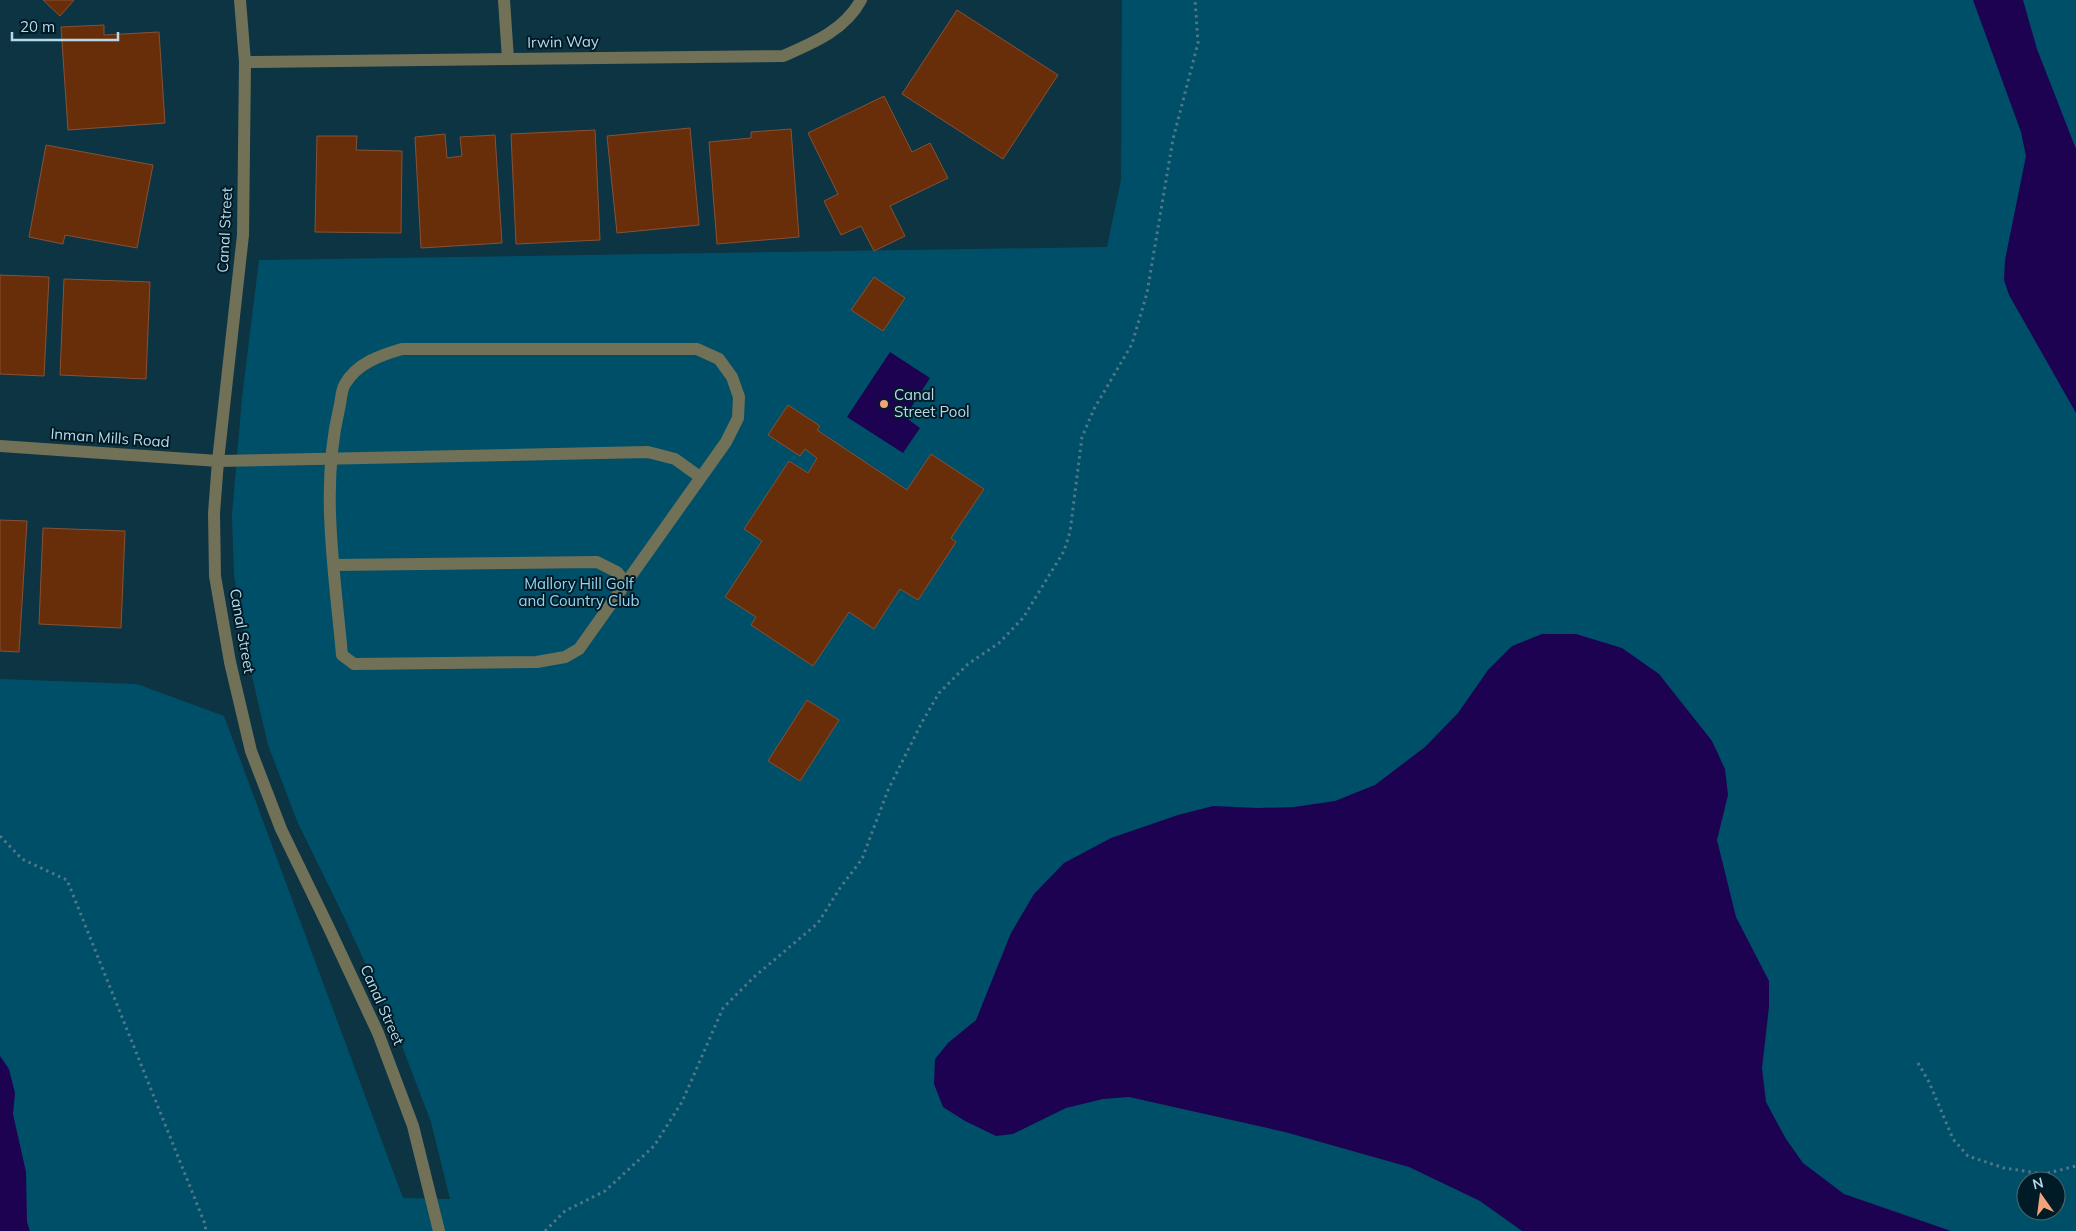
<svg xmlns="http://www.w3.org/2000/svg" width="2076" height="1231" viewBox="0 0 2076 1231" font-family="Mulish,sans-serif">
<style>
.green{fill:#004f68;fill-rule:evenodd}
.water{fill:#1e0252}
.building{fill:#682e0a;stroke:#865135}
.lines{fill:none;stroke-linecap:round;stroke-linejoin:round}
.path{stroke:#527686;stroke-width:3;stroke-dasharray:2.5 4;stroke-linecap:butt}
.minor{stroke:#717158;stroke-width:12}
.poi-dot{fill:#f0a27a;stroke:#001b26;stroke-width:2}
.labels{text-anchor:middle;stroke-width:4;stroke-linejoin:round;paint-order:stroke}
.street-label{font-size:15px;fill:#b8d9e9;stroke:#001b26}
.poi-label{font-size:15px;fill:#b8d9e9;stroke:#001b26;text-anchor:start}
.park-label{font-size:15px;fill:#95d4f0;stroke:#001b26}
</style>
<rect width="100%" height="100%" fill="#0d3443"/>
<path class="green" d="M1122,0h954v1231h-2076v-552l137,5 87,32 179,482 47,1 -19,-77 -37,-97 -50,-108 -47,-96 -29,-76 -20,-86 -14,-84 -2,-60 10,-117 17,-138 848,-13 14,-67zM2026,1181h30v30h-30z"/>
<g class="water">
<path d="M1973,0h50l14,49 39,100v264l-67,-118 -5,-15 1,-20 21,-104 -5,-24z"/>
<path d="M890,352l40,26 -25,39 15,11 -17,25 -56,-36z"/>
<path d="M1542,634h34l46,14 37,26 53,67 13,28 3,26 -11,45 19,77 33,64v26l-7,61 4,34 20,37 17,24 41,31 107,37h-429l-42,-30 -71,-34 -124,-35 -156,-35 -26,2 -37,9 -53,26 -17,2 -31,-15 -22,-14 -9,-23 1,-25 13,-16 28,-23 35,-87 23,-39 30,-31 47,-25 67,-23 35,-9 45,2 36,-1 41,-6 40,-16 50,-38 33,-34 30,-43 24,-24z"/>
<path d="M0,1056l9,13 6,24 -2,21 13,58 1,50 3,9h-30z"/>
</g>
<g class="building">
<path d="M43,0h31l-14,16z"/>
<path d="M957,10l101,65 -55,84 -101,-65z"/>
<path d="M104,25v10l55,-3 6,91 -97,7 -7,-103z"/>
<path d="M884,96l28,56 18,-9 18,35 -58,28 15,30 -31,15 -13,-25 -20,9 -17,-34 14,-7 -30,-61z"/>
<path d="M690,128l9,97 -82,8 -10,-97z"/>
<path d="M791,129l8,108 -82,7 -8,-102 42,-4v-6z"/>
<path d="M595,130l5,110 -84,4 -5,-110z"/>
<path d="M445,134l2,24 15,-2 -2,-19 35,-2 7,108 -81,5 -6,-111z"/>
<path d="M317,136h40l-1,14 46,1 -1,82 -86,-1z"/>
<path d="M46,145l107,20 -16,83 -72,-13 -2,9 -34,-7z"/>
<path d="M0,275l49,2 -5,99 -44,-2z"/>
<path d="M874,277l31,21 -22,33 -32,-21z"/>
<path d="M64,279l86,3 -4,97 -86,-4z"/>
<path d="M788,405l32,21 -3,4 90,60 24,-36 53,35 -33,49 5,4 -38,58 -18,-11 -26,40 -25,-17 -36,54 -62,-41 5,-8 -31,-20 37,-56 -18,-12 45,-68 19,12 9,-15 -12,-9 -5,7 -32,-21z"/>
<path d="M0,520l27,1 -8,131 -19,-1z"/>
<path d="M43,528l82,3 -4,97 -82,-4z"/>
<path d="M807,700l32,20 -39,61 -32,-20z"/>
</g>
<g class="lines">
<g class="path">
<path d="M0,836l22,23 45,21 138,344 1,7"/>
<path d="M1918,1063l11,19 24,57 15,17 36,12 40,6 32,-8"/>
<path d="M545,1231l20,-20 40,-20 49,-45 28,-44 41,-94 31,-31 64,-54 22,-35 22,-29 26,-69 33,-66 18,-31 29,-29 31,-21 24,-25 41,-67 6,-19 12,-95 12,-28 38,-65 15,-51 26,-154 25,-96 -3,-43"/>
</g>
<g class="minor">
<path d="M240,0l5,62 -2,173 -25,226 -4,52 1,63 15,86 21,89 30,78 47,97 50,107 35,93 26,105"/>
<path d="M504,0l4,59"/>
<path d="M245,62l538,-6c30,-13 62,-26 78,-56"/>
<path d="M402,349h295l22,10 13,18 7,20 -1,21 -12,24 -147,207 -14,8 -28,5 -183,2 -12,-9c-7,-80 -22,-166 -3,-246 2,-7 2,-19 6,-25 12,-21 36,-29 57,-35z"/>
<path d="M0,446l218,15 430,-9 27,7 25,18"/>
<path d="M334,565l263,-3 20,10 9,11"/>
</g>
</g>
<circle class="poi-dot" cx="884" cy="404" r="5"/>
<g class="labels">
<g class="street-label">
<text transform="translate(563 42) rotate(-1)" y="5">Irwin Way</text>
<text transform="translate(225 230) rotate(-87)" y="5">Canal Street</text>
<text transform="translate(110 438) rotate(4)" y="5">Inman Mills Road</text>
<text transform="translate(242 631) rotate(80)" y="5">Canal Street</text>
<text transform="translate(382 1005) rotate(66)" y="5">Canal Street</text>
</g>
<g class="poi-label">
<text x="894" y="400">Canal<tspan x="894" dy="17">Street Pool</tspan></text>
</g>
<g class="park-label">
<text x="579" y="589">Mallory Hill Golf<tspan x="579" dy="17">and Country Club</tspan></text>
</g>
</g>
<g transform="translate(2041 1196) rotate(346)"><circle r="24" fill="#001b26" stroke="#4a6774"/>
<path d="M0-4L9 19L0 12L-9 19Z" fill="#f0a27a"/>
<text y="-8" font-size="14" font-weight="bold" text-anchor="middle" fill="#b8d9e9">N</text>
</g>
<path d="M12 32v8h106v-8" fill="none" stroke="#b8d9e9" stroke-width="2.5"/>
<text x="20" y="32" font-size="15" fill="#b8d9e9" stroke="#001b26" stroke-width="4" paint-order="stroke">20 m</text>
</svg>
